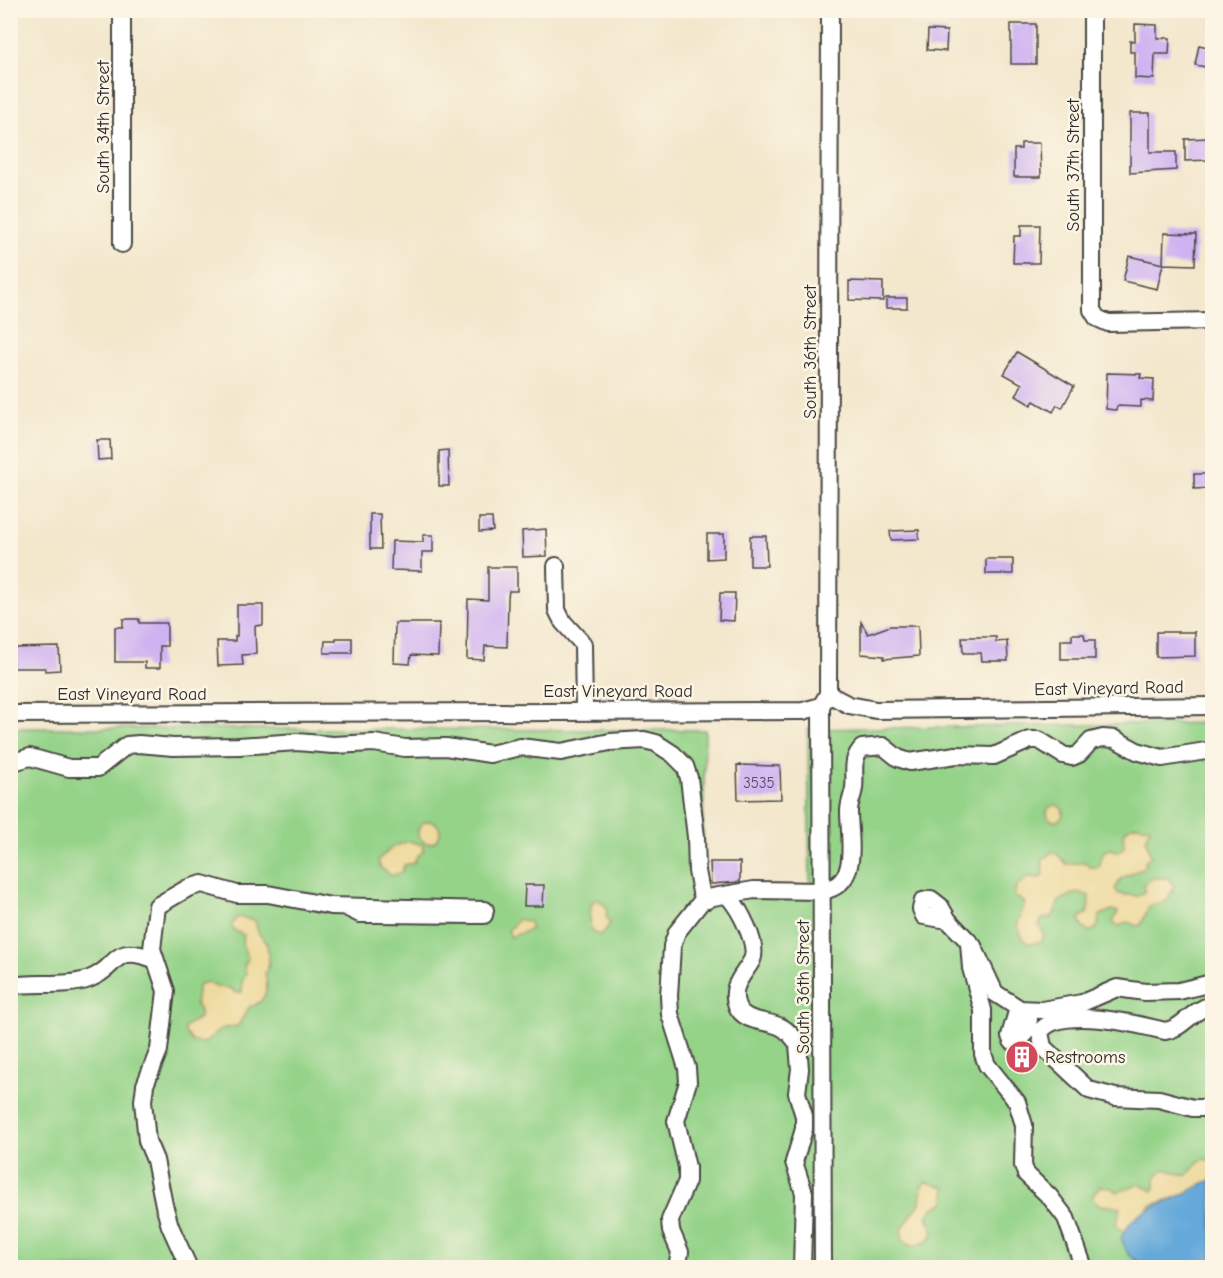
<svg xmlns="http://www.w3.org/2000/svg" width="1223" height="1278" viewBox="0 0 1223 1278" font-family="'Comic Neue',sans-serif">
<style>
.green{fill:#95d389;stroke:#607f5a;stroke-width:1.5}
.sand{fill:#eeda9e;stroke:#8c8264;stroke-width:1.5}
.water{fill:#65a9da;stroke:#486a82;stroke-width:1.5}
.building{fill:#cfb2f2}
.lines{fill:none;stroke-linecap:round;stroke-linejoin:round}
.minor-casing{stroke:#494743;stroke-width:20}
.minor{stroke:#fff;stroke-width:16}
.labels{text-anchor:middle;stroke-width:5;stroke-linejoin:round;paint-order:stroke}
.number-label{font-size:15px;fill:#544d5d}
.street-label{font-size:18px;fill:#2b2b2b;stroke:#fcf5e5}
.poi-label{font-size:18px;fill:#2b2b2b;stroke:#fcf5e5;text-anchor:start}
</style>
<rect width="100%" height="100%" fill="#fcf5e5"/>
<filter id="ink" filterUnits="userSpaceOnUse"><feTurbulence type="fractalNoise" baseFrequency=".0167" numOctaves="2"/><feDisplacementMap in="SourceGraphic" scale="12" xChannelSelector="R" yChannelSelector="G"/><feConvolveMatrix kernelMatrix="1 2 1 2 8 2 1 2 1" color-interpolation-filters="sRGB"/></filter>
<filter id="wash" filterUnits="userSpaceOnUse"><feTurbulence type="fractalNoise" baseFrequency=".008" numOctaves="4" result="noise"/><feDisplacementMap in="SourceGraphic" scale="24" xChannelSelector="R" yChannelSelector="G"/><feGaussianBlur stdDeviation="1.35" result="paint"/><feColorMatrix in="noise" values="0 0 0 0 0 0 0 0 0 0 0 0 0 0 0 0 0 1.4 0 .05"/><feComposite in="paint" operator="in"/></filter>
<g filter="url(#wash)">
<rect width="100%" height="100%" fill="#f3e7cc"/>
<path class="green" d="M1212,723v544l-1201,1v-540l694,2 -3,156 108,2 -2,-159z"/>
<g class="sand">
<circle cx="1055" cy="813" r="8"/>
<circle cx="429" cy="832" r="11"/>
<path d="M1136,825l14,2 -4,13 5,16 -5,4 -2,7 -23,12 -6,10 4,5 19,2 6,-4v-8l9,-6h15l6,8 -7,15 -18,5 -8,19 -4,1 -10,-4 -7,4 -5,-1 -2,-3 5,-10 -6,-2 -12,5 -3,13 -8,4 -7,-5 -3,-9 9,-5 1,-17 -11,-4 -19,9 -6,15 -12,4 -2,6 5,8 -3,7 -10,3 -6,-2 -8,-16 8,-23 -11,-7 2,-9 12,-10 13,1 3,-5 -2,-12 9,-9 5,1 11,11 19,-2 3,5h10c4,-8 0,-17 13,-18l6,3 6,-5c-1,-10 -2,-20 12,-22z"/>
<path d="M409,841l14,4 1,6 -7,5 -3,7 -10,2 -2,7 -10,4 -12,-9 -2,-7 15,-13z"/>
<path d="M598,899l9,9 -1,8 4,7 -8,12 -8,-2 -4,-7 1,-23z"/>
<path d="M237,917l18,3 3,13 9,10 2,21 -4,10c5,14 0,30 -16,33l-11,19 -18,3 -15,14 -12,-1 -9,-11 3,-6 13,-8v-6l-5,-8 4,-19 9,-2 8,5 15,1 4,5 7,-1v-11l4,-7 -2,-9 4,-6 -6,-15 2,-9 -9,-4 -4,-5z"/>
<path d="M518,919l11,3 2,7 -20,8 -3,-6z"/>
<path d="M1207,1159l5,3v18l-32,16 -28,9 -29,27 -7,-7 5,-18 -21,-2 -7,-6v-5l7,-8 9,1 9,5 21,-8 14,7 2,-3v-10l9,-9 23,7 12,-15z"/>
<path d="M927,1182l18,5v15l-13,7 -4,6c-1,7 3,8 5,14 2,12 -15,17 -23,17l-7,-6 -2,-10 19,-27 2,-17z"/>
</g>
<path class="water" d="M1212,1180v86l-66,1 -18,-13 -7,-16c11,-28 38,-32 61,-43 11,-5 20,-12 30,-15z"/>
<g id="blocks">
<g class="building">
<rect x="1011" y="24" width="25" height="40"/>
<path d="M1135,24l22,1v13h13l-1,16h-14l-1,25 -19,-1v-26h-5v-11h5z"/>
<path d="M928,30l19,1 -1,20 -19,-1z"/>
<path d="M1199,45l13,3 -1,20 -16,-3z"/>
<path d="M1130,113h20v39h26v18l-46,3z"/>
<path d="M1209,138v22l-24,1v-22z"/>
<path d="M1021,143h19l1,34h-27v-28h7z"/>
<path d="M1021,225h19l-1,38h-26l1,-27h7z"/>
<path d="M1164,233l32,1 -1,31 -32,-1 -6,25 -34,-8 6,-25 34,8z"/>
<path d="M849,281l34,1v19l-34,-1z"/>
<rect x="886" y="298" width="21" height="10"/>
<path d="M1017,352l57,34 -12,22 -5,-3 -4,7 -19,-11 -3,4 -15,-9 6,-12 -18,-10z"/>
<path d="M1107,373l34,1 -1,4 14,1 -1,22 -12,-1v7l-24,-1 -1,4 -10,-1z"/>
<path d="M97,440h13l1,19 -13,1z"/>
<path d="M448,450l1,36h-10v-35z"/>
<path d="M1194,474h18v14l-18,1z"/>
<path d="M370,514h10l1,35h-11z"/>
<path d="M479,518h13l1,13 -14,1z"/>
<path d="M546,529l1,27 -24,1 -1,-26z"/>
<path d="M919,530v9l-28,1 -1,-9z"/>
<path d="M707,534h17v24l-17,1z"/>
<path d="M423,535h10v17h-11v19l-31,-1 1,-29 31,1z"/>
<path d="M750,536h16l1,30h-17z"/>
<rect x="986" y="559" width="27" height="15"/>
<path d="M488,567h29v24h-8l-1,6 -1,50 -22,-1 -1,14 -17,-1 1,-60 20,1z"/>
<path d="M720,593h15l-1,28 -15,-1z"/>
<path d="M237,605h26v20l-8,1 1,28 -14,1 1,10 -25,1 -1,-25h18v-5h2z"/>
<path d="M123,619h16v4h28v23h-7v22h-15v-6h-30v-35h8z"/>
<path d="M861,622l7,12 22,-8h28l1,30 -35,3v-3l-23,-2z"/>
<path d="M395,623h44l-1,33 -27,-1 -1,9 -16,-1z"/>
<path d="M1156,632h39v24l-39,1z"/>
<path d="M1072,634h12l1,6h10v19h-34v-19h11z"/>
<path d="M962,637h34v5l11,-1 1,20h-26l-1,-8h-18z"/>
<path d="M336,638h16v15h-28l1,-12h11z"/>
<path d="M59,647l1,23 -15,1v-3h-32l-1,-20z"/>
<path d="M737,765l43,1 1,33 -43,1z"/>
<path d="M710,862h30v20l-29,2z"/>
<path d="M525,885h19l-1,21h-19z"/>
<path d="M1025,1049l4,1 -2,15 -13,-1 2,-12z"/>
</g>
</g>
</g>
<g filter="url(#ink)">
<use href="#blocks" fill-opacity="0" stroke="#494743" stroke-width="1.5"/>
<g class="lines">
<defs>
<g id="minor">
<path d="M122,10v234"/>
<path d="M1092,10v300l5,8 11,5 104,-2"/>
<path d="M556,566l1,44 6,12 20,22 1,66"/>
<path d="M828,694l21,11 27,5 336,-4"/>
<path d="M821,706l2,562"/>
<path d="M10,714l793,-3 18,-5 7,-12 2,-684"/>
<path d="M10,763l20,-6 39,11h29l29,-23 12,-1 34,3 66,-1 58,-4 36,3 41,-2 31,5 41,-1 44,7 30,-7 41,5 49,-10 34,-2 12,3 17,11 12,12 4,12 7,59 1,34 4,21 6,8"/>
<path d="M728,896c11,12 31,48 24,64 -8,15 -23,26 -15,46 7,17 30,14 44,21 8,4 12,10 17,17l2,25 -3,24 7,23v13l-10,33 10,31 -2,75"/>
<path d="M948,920l-24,-4 -3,-7 2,-8 8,-2 9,7 8,14 25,26 22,47 25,16 22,1 40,-7 35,-15 28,4 34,-1 33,-8"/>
<path d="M969,943l2,25 12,42v44l4,11 30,37 7,23 -1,40 3,9 24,23 16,21 18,50"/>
<path d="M10,986c24,-4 58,1 79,-7 32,-12 21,-36 65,-20"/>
<path d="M1212,1005c-21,5 -28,23 -47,26 -28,-7 -107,-26 -125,1l3,15 46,43 26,7 44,2 34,9h19"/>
<path d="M1018,1008l-8,28 2,5 5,1c10,-6 13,-21 12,-31"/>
<path d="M189,1268l-19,-42 -6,-21 -9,-45 -8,-19 -4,-40 2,-16 14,-35 7,-59 -14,-42 5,-43 31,-18 14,-4 35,10h31l63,12 154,4 -1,5h-9l-99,-1h-16l-14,-7"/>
<path d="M677,1268l3,-16 -9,-21 -1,-11 17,-39v-14l-11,-46 12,-39 -1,-14 -17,-54 -1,-18 3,-50 5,-14 24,-30 12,-5 41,-7 68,1c39,-7 27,-51 27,-80 0,-8 4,-15 5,-23 2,-16 -4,-27 8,-40l21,-2 15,12 12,4 46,-7 38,1 36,-16h9l24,15 9,2 7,-3 12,-13 12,-3 12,1 22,12 25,7 50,-8"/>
</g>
</defs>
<use href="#minor" class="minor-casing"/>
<use href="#minor" class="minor"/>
</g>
</g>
<defs>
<symbol id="building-disc" viewBox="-11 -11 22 22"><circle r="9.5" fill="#d1495b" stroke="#fcf5e5"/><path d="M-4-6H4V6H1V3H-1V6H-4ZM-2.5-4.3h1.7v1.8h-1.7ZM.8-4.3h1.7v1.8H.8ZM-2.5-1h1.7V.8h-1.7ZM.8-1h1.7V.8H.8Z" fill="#fff"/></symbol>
</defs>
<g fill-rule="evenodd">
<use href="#building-disc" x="1003" y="1038" width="38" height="38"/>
</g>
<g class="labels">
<g class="number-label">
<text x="759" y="788">3535</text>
</g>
<g class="street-label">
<text transform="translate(103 127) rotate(-90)" y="6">South 34th Street</text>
<text transform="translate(1073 165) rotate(-90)" y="6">South 37th Street</text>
<text transform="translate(810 352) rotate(-90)" y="6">South 36th Street</text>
<text transform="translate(1109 688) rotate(-1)" y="6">East Vineyard Road</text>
<text x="618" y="697">East Vineyard Road</text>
<text x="132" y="700">East Vineyard Road</text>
<text transform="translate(803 987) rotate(-90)" y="6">South 36th Street</text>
</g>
<g class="poi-label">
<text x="1045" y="1063">Restrooms</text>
</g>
</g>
<rect width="1223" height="1278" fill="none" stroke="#fcf5e5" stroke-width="36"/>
</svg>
